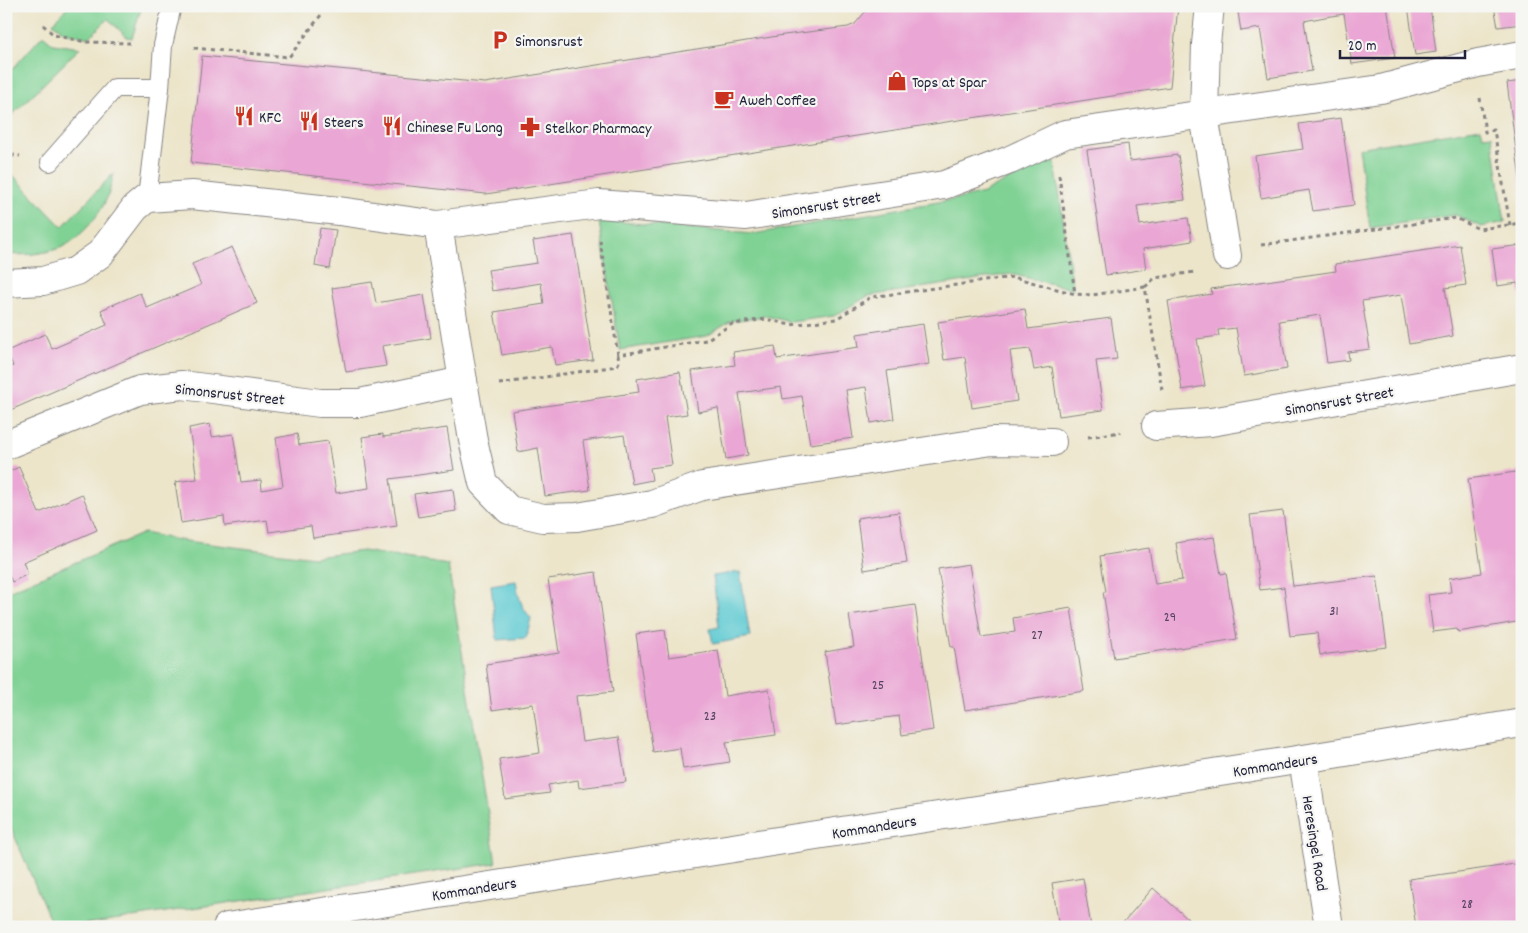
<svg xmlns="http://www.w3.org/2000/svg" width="1528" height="933" viewBox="0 0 1528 933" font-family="Dekko,sans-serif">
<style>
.green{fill:#80d294;stroke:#517a68}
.water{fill:#5dcad2;stroke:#407686}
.building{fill:#eaa6d4}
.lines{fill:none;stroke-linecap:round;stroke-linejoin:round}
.lane-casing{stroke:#878482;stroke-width:20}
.street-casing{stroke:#878482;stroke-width:30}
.path{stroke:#878482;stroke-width:3;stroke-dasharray:4 4;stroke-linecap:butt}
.lane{stroke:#fff;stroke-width:18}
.street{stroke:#fff;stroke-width:28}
.labels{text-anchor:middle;stroke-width:4.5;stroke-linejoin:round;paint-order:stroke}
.number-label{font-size:14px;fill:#544361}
.poi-label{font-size:16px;fill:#22223b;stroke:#f6f6f2;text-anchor:start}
.street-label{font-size:16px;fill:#22223b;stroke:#f6f6f2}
</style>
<rect width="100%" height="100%" fill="#f6f6f2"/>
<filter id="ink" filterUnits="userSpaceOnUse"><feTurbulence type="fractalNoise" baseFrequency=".02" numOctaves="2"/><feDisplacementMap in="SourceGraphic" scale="10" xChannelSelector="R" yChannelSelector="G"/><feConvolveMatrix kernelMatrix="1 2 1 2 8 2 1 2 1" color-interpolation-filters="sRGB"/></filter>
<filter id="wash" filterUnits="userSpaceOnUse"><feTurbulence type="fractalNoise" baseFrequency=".0096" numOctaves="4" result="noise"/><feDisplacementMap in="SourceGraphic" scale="20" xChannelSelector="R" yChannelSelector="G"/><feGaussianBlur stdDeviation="1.12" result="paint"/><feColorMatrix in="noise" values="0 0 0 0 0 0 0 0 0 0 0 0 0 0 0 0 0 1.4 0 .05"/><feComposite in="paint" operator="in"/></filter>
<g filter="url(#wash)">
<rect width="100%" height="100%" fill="#ece5ca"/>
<g class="green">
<path d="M68,6h74l-10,32 -5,-1 -19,-18 -19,19 -25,-6 -11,-9z"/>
<path d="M43,35l10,9 27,4 -74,73v-45z"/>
<path d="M1481,128l2,8 9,-1 13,87 -24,5 -25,-12 -86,13 -12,-80z"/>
<path d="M1054,156l19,133 -62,-15 -143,22 -34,20 -43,6 -25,-6 -35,5 -24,15 -87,14 -21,-128 11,-1 143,13 214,-37 16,-4z"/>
<path d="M114,173c-3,10 -4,20 -9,29 -7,16 -29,40 -45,46 -17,6 -37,8 -54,6v-73l7,-6 49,52z"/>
<path d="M144,533l34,7 136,17 49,-6 85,14 48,298 -431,64h-12l-47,-111v-224z"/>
</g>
<g class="water">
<path d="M740,572l10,65 -37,7 -3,-15 9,-2 -6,-51z"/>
<path d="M516,581c3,17 4,24 15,37l-5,20 -29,2 -6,-55z"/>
</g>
<g id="blocks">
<g class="building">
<path d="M870,6h308l-8,81 -684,107 -295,-31 11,-107 283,27 299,-48 64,-8 7,-3z"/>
<path d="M1237,6h150l8,52 -43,6 -8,-50 -19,3 -21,4 8,50 -44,7 -8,-50 -19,3z"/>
<path d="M1408,6h22l6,46 -21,3z"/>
<path d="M1494,6h28v18l-24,3z"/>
<path d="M1522,81v106h-1l-14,-104z"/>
<path d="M1341,118l13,87 -41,6 -4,-21 -48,8 -6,-42 48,-7 -4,-25z"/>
<path d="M1128,144l2,17 48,-6 7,45 -48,6 3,19 48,-7 4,23 -49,8 3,20 -40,6 -19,-125z"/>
<path d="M320,228l16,2 -6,39 -15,-3z"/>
<path d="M573,235l20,125 -38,5 -3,-18 -50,8 -8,-43 50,-8 -3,-21 -49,8 -4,-21 49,-7 -4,-22z"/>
<path d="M1460,245l6,40 -21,3 8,48 -44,8 -8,-49 -39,6 8,48 -22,3 1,8 -22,3 -7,-48 -41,6 8,48 -43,7 -8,-48 -18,2 1,6 -22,3 8,47 -23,4 -14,-89 44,-7 -1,-5 125,-18 -1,-7z"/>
<path d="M1522,245v55h-1l-3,-17 -21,3 -5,-37z"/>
<path d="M232,247l25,56 -251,109v-43l7,-3 -6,-15 38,-17 7,15 55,-24 -6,-15 39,-17 7,15 54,-23 -9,-21z"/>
<path d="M372,282l4,21 48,-8 7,43 -49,8 4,20 -40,6 -14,-84z"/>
<path d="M1025,309l3,20 83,-11 6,41 -21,2 7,49 -44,6 -7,-49 -18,3 -4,-21 -20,2 7,50 -45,7 -7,-51 -21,3 -6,-38z"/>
<path d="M923,324l6,40 -42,7 7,48 -23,4 -5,-36 -20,3 7,48 -43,6 -8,-48 -19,3 -2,-12 -42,6 9,62 -22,4 -8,-51 -20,4 -6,-41 43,-6 -2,-13 42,-6 2,13 42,-6 40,-6 -2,-13z"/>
<path d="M680,372l7,42 -22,3 7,48 -22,3 2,12 -20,4 -8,-49 -41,6 7,49 -45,6 -7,-48 -20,4 -6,-41 127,-19 -2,-13z"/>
<path d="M210,424l2,13 21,-3 8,48 20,-2 1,10 21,-4 -7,-48 21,-4 2,11 29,-4 8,52 33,-5 -7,-51 21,-3v3l64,-9 7,42 -64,9 7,47 -84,12 -2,-12 -42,6 -2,-12 -42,6 -1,-10 -43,7 -6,-41 22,-3 -8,-51z"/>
<path d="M19,467l20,46 43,-19 15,36 -74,32 5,12 -16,8 -6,-13v-96z"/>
<path d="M1522,471v150l-64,11 -1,-3 -24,3 -5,-37 23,-3 -2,-14 33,-5 -14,-94z"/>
<path d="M453,489l3,22 -38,6 -4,-23z"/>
<path d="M1283,511l10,75 84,-10 10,71 -67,8 -3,-22 -27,3 -6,-49 -24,3 -10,-75z"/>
<path d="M899,512l8,51 -43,7 -7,-52z"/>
<path d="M1214,537l7,37 5,-1 11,66 -123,19 -11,-66h3l-6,-36 49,-8 6,36 27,-4 -6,-37z"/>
<path d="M969,564l12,73 34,-5 -2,-14 58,-10 13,83 -119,19 -11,-63h-3l-13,-78z"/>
<path d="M596,572l17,120 -37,4 6,46 37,-5 7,45 -47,6 -1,-8 -30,5 2,8 -45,6 -6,-40 41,-6 -7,-49 -41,6 -6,-46 73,-11 -11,-74z"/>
<path d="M915,605l18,125 -31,5 -3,-19 -63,9 -11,-73 29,-5 -5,-32z"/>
<path d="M665,630l4,27 49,-7 7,46 44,-7 7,46 -50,7 4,20 -47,7 -3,-21 -27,4 -17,-118z"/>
<path d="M1522,863v63l-106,1 -7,-48z"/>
<path d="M1083,878l8,49h-32l-7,-44z"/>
<path d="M1153,888l44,39h-78z"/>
</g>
</g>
</g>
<g filter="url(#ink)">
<use href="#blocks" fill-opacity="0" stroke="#878482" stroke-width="1"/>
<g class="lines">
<defs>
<g id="lane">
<path d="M50,162l65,-74h45"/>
<path d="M147,198l13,-110 3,-43 9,-39"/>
</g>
<g id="street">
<path d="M1210,6l-4,38 -2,71 23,141"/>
<path d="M438,225l25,156 10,59 10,43 26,27 34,8 34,-1 75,-13 50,-18 290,-45 60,1"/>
<path d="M6,283l37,-2 33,-10 24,-17 35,-46 12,-10 45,-3 147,16 99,14 161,-21 147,12 198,-31 66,-25 55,-26 316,-45 97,-26 44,-8"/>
<path d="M1156,426l55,-4 311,-54"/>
<path d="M6,445l134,-55 42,-5 138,18h40l103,-22"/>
<path d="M1303,759l26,168"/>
<path d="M227,927l1076,-168 219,-36"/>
</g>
</defs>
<use href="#lane" class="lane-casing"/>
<use href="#street" class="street-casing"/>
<g class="path">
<path d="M43,25l11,10 32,7 44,1"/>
<path d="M194,48l95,9 32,-42"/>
<path d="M1480,98l5,34 9,-2 16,95"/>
<path d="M6,163l8,-8 6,1"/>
<path d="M1059,175l16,119"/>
<path d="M600,240l18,115"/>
<path d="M1261,245l195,-27 23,11 43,-6"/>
<path d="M1145,287l10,-9 40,-6"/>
<path d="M499,384l118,-18 2,-4 -1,-7 88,-15 26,-16 34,-5 24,6 46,-6 35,-22 142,-20 62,17 17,1 53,-8 17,103"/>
<path d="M1088,437l33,-5"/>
</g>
<use href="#lane" class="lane"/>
<use href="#street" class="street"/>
</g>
</g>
<defs>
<symbol id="parking-bare" viewBox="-9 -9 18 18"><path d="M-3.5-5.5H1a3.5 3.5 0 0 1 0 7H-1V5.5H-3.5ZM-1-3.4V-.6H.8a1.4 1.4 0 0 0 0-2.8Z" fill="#c8321e" stroke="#f6f6f2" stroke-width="2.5" paint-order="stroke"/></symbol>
<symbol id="shop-bare" viewBox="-9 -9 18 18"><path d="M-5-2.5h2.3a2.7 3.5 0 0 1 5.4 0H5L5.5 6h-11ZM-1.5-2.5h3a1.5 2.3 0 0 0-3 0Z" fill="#c8321e" stroke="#f6f6f2" stroke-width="2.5" paint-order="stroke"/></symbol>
<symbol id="cafe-bare" viewBox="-9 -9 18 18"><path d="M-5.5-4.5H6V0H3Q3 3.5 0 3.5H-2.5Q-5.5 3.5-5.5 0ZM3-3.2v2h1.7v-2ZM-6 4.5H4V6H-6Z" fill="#c8321e" stroke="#f6f6f2" stroke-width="2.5" paint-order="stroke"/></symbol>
<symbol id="restaurant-bare" viewBox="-9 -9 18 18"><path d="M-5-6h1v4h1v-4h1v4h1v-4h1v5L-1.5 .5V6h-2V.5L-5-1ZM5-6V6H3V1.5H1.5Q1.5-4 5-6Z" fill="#c8321e" stroke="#f6f6f2" stroke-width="2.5" paint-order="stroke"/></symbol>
<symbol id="pharmacy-bare" viewBox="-9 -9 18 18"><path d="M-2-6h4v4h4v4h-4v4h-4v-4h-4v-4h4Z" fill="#c8321e" stroke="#f6f6f2" stroke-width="2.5" paint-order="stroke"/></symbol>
</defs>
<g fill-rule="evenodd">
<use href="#parking-bare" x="486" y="26" width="28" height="28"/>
<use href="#shop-bare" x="883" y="67" width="28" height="28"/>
<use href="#cafe-bare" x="710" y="85" width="28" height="28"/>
<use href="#restaurant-bare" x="230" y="102" width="28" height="28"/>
<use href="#restaurant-bare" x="295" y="107" width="28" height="28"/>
<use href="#restaurant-bare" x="378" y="112" width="28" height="28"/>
<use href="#pharmacy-bare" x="516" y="113" width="28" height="28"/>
</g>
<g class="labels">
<g class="number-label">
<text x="1334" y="615">31</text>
<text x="1170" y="621">29</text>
<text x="1037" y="639">27</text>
<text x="878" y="689">25</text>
<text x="710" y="720">23</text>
<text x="1467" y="908">28</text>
</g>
<g class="poi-label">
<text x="515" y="46">Simonsrust</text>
<text x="912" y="87">Tops at Spar</text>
<text x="739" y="105">Aweh Coffee</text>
<text x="259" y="122">KFC</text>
<text x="324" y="127">Steers</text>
<text x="407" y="132">Chinese Fu Long</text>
<text x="545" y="133">Stelkor Pharmacy</text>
</g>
<g class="street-label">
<text transform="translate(826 204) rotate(-9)" y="6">Simonsrust Street</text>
<text transform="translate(230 393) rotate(6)" y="6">Simonsrust Street</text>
<text transform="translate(1339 400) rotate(-10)" y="6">Simonsrust Street</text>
<text transform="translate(1275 764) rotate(-9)" y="6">Kommandeurs</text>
<text transform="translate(874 826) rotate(-9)" y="6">Kommandeurs</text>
<text transform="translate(1316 843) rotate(81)" y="6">Heresingel Road</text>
<text transform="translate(474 888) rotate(-9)" y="6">Kommandeurs</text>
</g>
</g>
<rect width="1528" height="933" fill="none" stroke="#f6f6f2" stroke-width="25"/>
<path d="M1340 50v8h125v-8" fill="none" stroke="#22223b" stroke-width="2.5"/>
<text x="1348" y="50" font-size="15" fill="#22223b" stroke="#f6f6f2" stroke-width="4" paint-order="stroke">20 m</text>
</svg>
